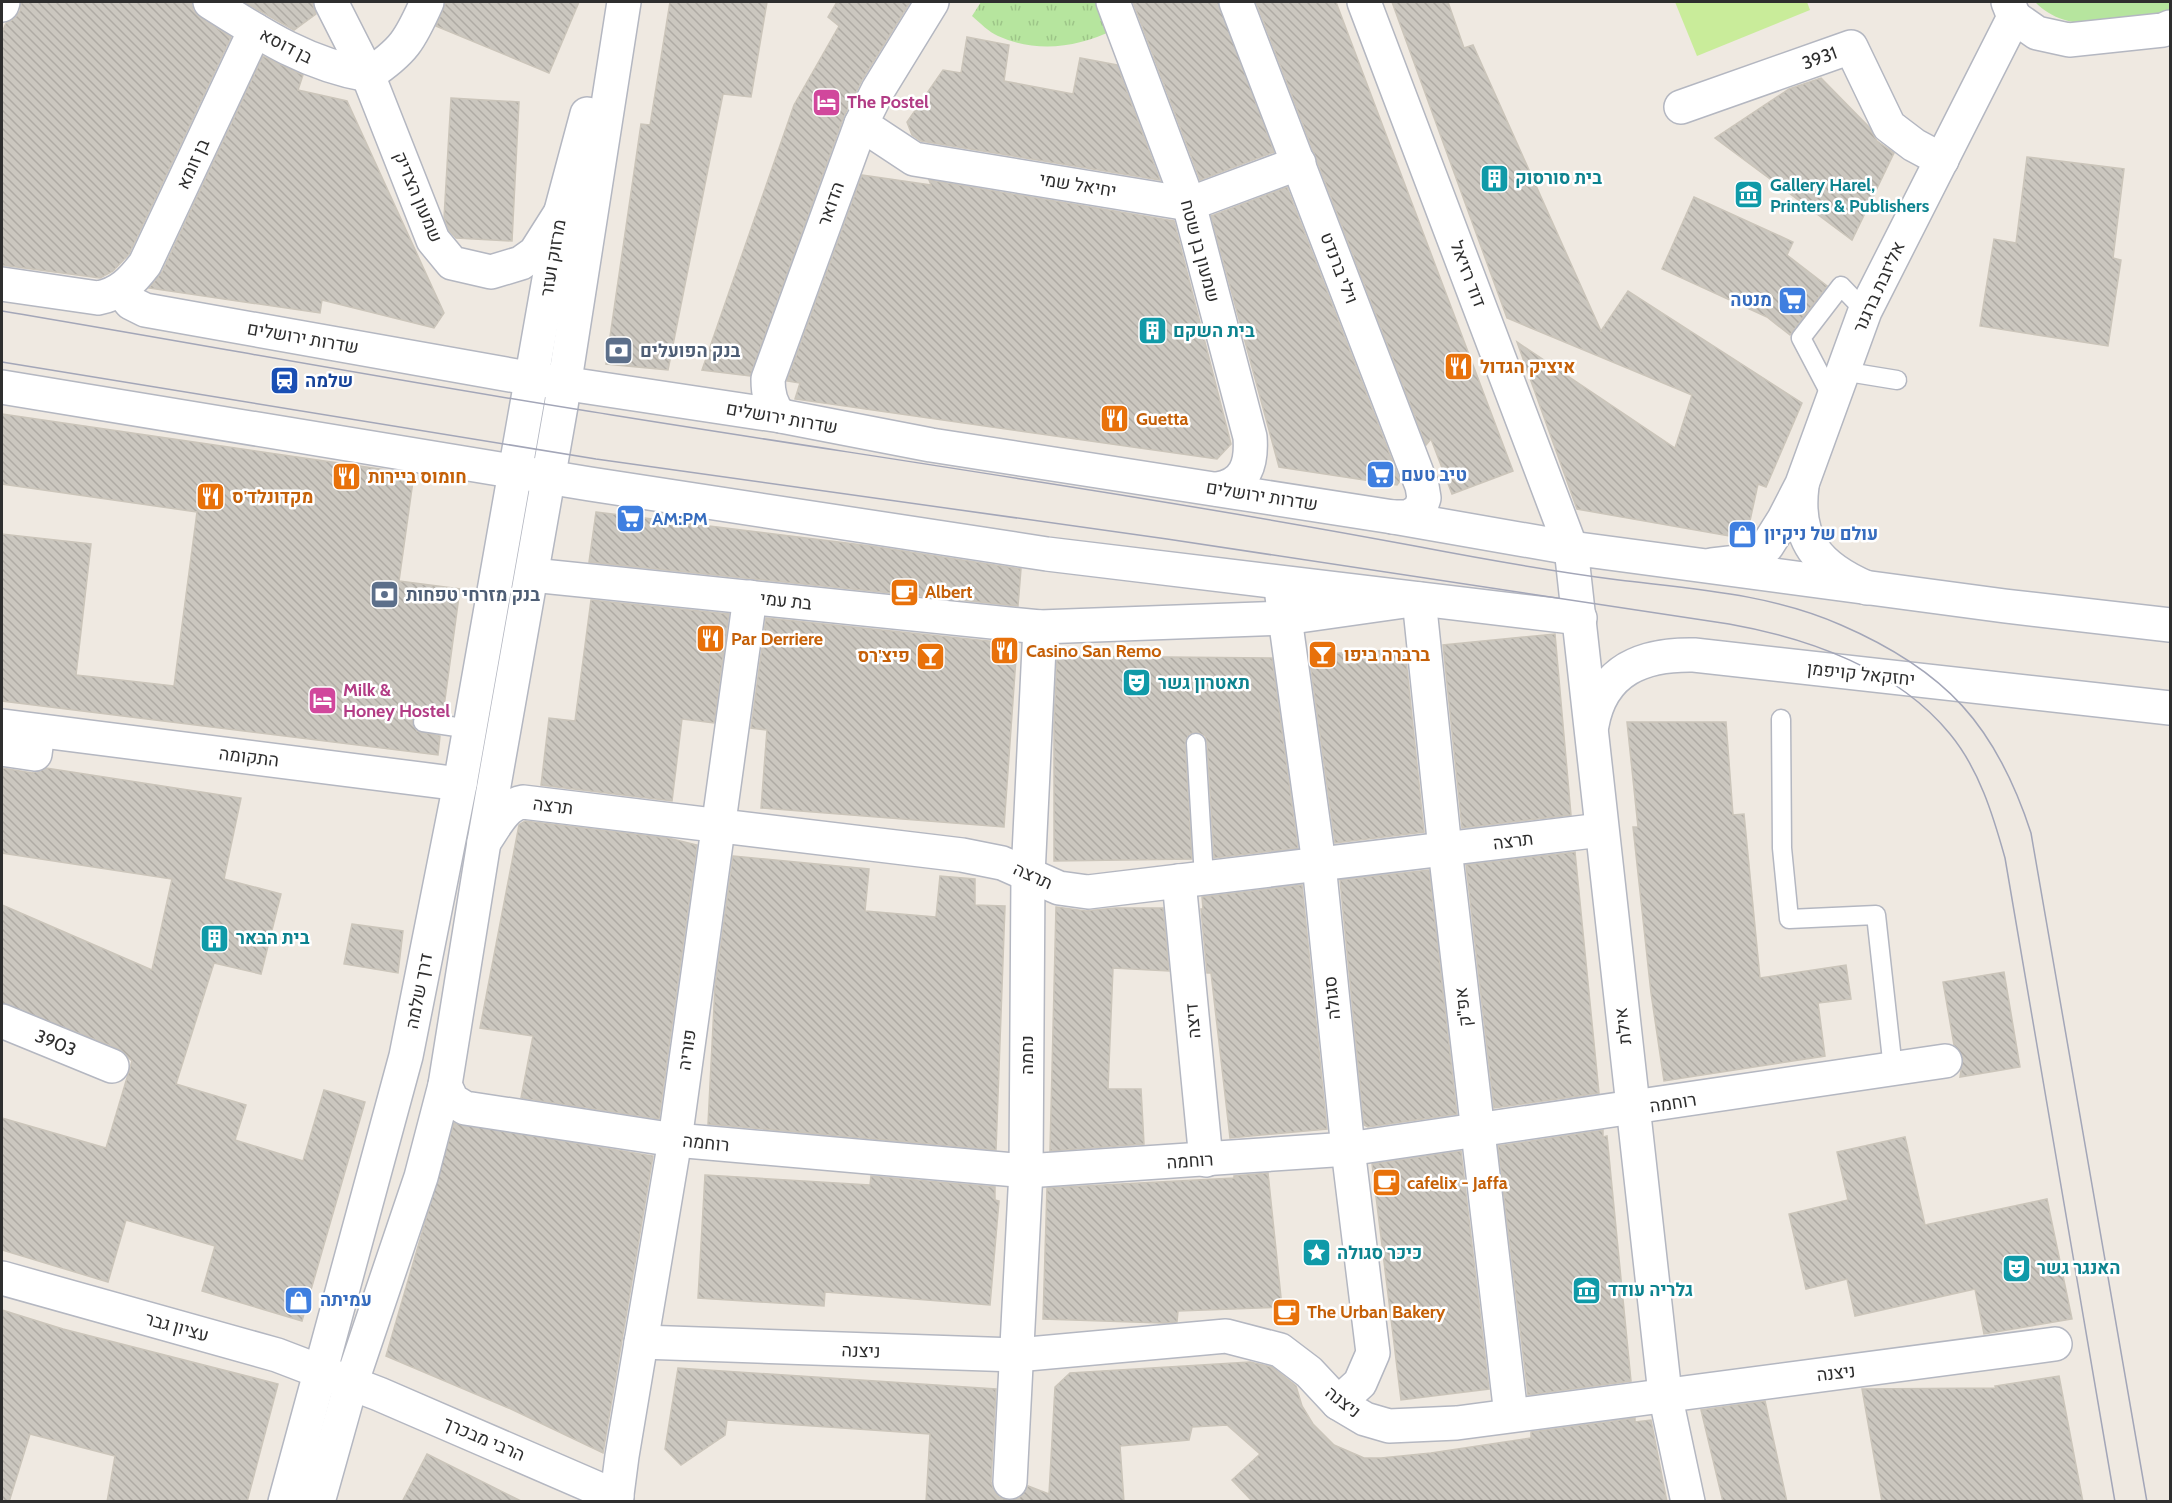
<svg xmlns="http://www.w3.org/2000/svg" width="2172" height="1503" viewBox="0 0 2172 1503" font-family="Cabin,Heebo,sans-serif">
<style>
.grass{fill:#b6e59e}
.park{fill:url(#park-tufts)}
.pitch{fill:#c9ec9a}
.building{fill:url(#building-back-hatch);stroke:#cbc5ba;stroke-width:1.5}
.lines{fill:none;stroke-linecap:round;stroke-linejoin:round}
.lane-casing{stroke:#b4b7c1;stroke-width:21}
.street-casing{stroke:#b4b7c1;stroke-width:36}
.secondary-casing{stroke:#b4b7c1;stroke-width:36}
.lane{stroke:#fff;stroke-width:18}
.street{stroke:#fff;stroke-width:33}
.secondary{stroke:#fff;stroke-width:33}
.tram{stroke:#a3a6b8;stroke-width:1.5}
.labels{text-anchor:middle;stroke-width:5;stroke-linejoin:round;paint-order:stroke}
.street-label{font-size:18px;fill:#2e2e2e;stroke:#fff}
.hotel-label{font-size:18px;font-weight:bold;fill:#b23c85;stroke:#fff;text-anchor:start}
.culture-label{font-size:18px;font-weight:bold;fill:#0d838f;stroke:#fff;text-anchor:start}
.shop-label{font-size:18px;font-weight:bold;fill:#366cbe;stroke:#fff;text-anchor:start}
.service-label{font-size:18px;font-weight:bold;fill:#4e5e75;stroke:#fff;text-anchor:start}
.food-label{font-size:18px;font-weight:bold;fill:#c56008;stroke:#fff;text-anchor:start}
.transit-label{font-size:18px;font-weight:bold;fill:#164399;stroke:#fff;text-anchor:start}
</style>
<defs>
<pattern id="park-tufts" width="24" height="20" patternUnits="userSpaceOnUse" patternTransform="scale(1.5)"><rect width="24" height="20" fill="#b6e59e"/><path d="M3 7l-1-3M5 7V3M7 7l1-3M15 17l-1-3M17 17v-4M19 17l1-3" fill="none" stroke="#9dc588"/></pattern>
<pattern id="building-back-hatch" width="6" height="6" patternUnits="userSpaceOnUse" patternTransform="scale(1.5)"><rect width="6" height="6" fill="#cbc7bf"/><path d="M-1 5l2 2M0 0l6 6M5-1l2 2" fill="none" stroke="#afaba4"/></pattern>
</defs>
<rect width="100%" height="100%" fill="#efe9e1"/>
<path class="grass" d="M2035,2h135v11c-43,8 -100,25 -135,-11z"/>
<path class="park" d="M981,2h123l9,28c-36,18 -77,23 -115,6 -9,-4 -18,-13 -26,-20z"/>
<path class="pitch" d="M1675,2h132l3,8 -113,46z"/>
<g class="building">
<path d="M21,2h170l2,8 7,7 31,20 -102,217 -16,17 -13,7 -98,-13v-232l4,-10 8,-4 6,-8z"/>
<path d="M244,2h68l4,12 -22,16z"/>
<path d="M446,2h133l-30,71 -113,-47z"/>
<path d="M670,2h97l-16,95 -28,-3 -55,276 -62,-6 35,-240 9,1z"/>
<path d="M837,2h73l-48,78 -18,36 -94,260 -48,-6 92,-265 45,-79 -11,-9z"/>
<path d="M1133,2h85l56,150 -74,28z"/>
<path d="M1256,2h80l177,469 -61,23 -21,-55 -5,6z"/>
<path d="M1392,2h56l16,46 9,-3 128,286 27,-40 174,112 -36,84 -8,-3 -12,55 -169,-30 -60,-167 158,106 17,-53 -185,-77z"/>
<path d="M967,37l42,8 -5,36 69,13 7,-36 37,7 43,115 -239,-39 -9,-6 -5,-13 36,-52 18,3z"/>
<path d="M263,56l40,19 -5,15 49,11 97,212 -10,15 -112,-28 -2,13 -171,-25 13,-16z"/>
<path d="M1821,78l48,49 8,14 17,12 -42,87 -137,-102 74,-49z"/>
<path d="M451,98l68,4 -7,139 -56,-3 -7,-8 -5,-12z"/>
<path d="M2027,157l97,12 -11,89 8,2 -13,86 -128,-20 14,-87 22,4z"/>
<path d="M862,175l69,10 -2,-5 245,41 57,223 -14,15 -422,-60 5,-16 -13,-2z"/>
<path d="M1287,187l113,294 -3,4 -118,-18 -68,-251z"/>
<path d="M1694,197l99,45 -6,13 40,31 -37,49 -23,-18 -105,-48z"/>
<path d="M2,414l412,60 -15,107 61,8 -17,125 -24,-3 -7,10 5,10 23,5 -2,19 -436,-54v-167l89,10 -15,131 98,11 23,-174 -195,-28z"/>
<path d="M596,512l275,34 150,23 -3,37 -429,-44z"/>
<path d="M591,600l138,14 -15,109 -32,-4 -10,82 -131,-16 8,-67 26,3z"/>
<path d="M766,618l251,26 -13,183 -243,-19 6,-78 -16,-2z"/>
<path d="M1555,634l16,181 -109,13 -19,-183z"/>
<path d="M1405,649l19,183 -89,11 -26,-188z"/>
<path d="M1057,656l215,2 26,190 -84,10 -7,-116 -2,-6 -9,-4 -7,2 -4,10 7,115 -138,2v-136z"/>
<path d="M1627,722h99l7,93 11,-1 16,164 86,-13 5,34 -33,4 7,53 -161,25 -13,-88 -18,-166h5z"/>
<path d="M2,768l30,5 14,-5 195,30 -17,81 57,15 -20,80 -47,-11 -38,121 70,21 -11,35 68,21 21,-71 41,12 -63,219 -100,-30 13,-45 -89,-26 -18,62 -106,-32v-132l104,30 26,-87 -13,-12 -117,-46v-98l150,65 20,-91 -170,-26z"/>
<path d="M525,821l143,17 29,7 -38,274 -138,-21 12,-62 -53,-8 39,-203z"/>
<path d="M1575,852l24,241 -105,15 -28,-243z"/>
<path d="M733,856l136,13 -4,42 71,6 4,-41 35,3v26l30,1 -9,244 -288,-26 7,-138z"/>
<path d="M1429,870l28,244 -89,13 -4,-2 -24,-245z"/>
<path d="M1302,885l25,244 -97,9 -19,-165h-4l-6,-64h2l-1,-12z"/>
<path d="M1056,907l30,4 29,-3h48l6,63 -56,-3 -5,121h33l3,55 -94,7z"/>
<path d="M352,924l51,7 -5,42 -54,-9z"/>
<path d="M2004,972l16,95 -60,10 3,-19 -9,-13 -11,-63z"/>
<path d="M454,1123l199,33 -50,297 -92,-44 -125,-53z"/>
<path d="M1603,1130v7l4,-1 24,245 -103,14 -30,-249z"/>
<path d="M1905,1137l20,88 122,-26 25,120 -88,15 -9,-45 -120,27 -8,-37 -41,10 -17,-75 59,-14 -11,-48z"/>
<path d="M1461,1151l28,238 -88,11 -29,-236z"/>
<path d="M1268,1173l14,134 -104,4 -1,11 -14,1 -120,-4 4,-131 187,-10v-2z"/>
<path d="M705,1175l165,10 1,-9 124,11v13l4,1 -9,104 -165,-13 -1,14 -126,-8z"/>
<path d="M2,1310l61,19 215,55 -31,118h-140l8,-46 -85,-22 -21,68h-7z"/>
<path d="M1250,1362l22,5 24,19 6,20 11,18 21,21 30,13h17l50,-5 100,-15v-6l104,-14v4l16,-2 16,82h-414l-21,-22 28,-26 -33,-29 -35,2 -3,13 -69,6 4,56h-198l4,-68 -203,-14 -2,15 -44,30 -16,-16 13,-81 318,21 -5,93 3,9 5,6 11,4 9,-3 9,-12 21,8 6,-107 15,-14z"/>
<path d="M2059,1376l24,126h-201l-20,-113 134,-1 -1,-2z"/>
<path d="M1765,1401l22,101h-64l-22,-92z"/>
<path d="M427,1454l96,48h-121z"/>
</g>
<g class="lines">
<defs>
<g id="lane">
<path d="M1842,371l55,9"/>
<path d="M1832,397l-31,-59 40,-52 24,25"/>
<path d="M1781,719l1,129 7,71 87,-4 17,154"/>
<path d="M423,722l47,7"/>
<path d="M1196,743l8,135"/>
</g>
<g id="street">
<path d="M210,2c52,33 96,62 158,73"/>
<path d="M331,2l37,73 65,165 19,23 39,9 30,-9 14,-10 26,-41"/>
<path d="M1113,2l76,202 61,233c2,26 -4,48 -33,52"/>
<path d="M1236,2l186,484 2,12 -4,12 -12,7h-15"/>
<path d="M2,5l1,-3"/>
<path d="M2014,17l23,16 32,7 94,-10 7,-3"/>
<path d="M368,75c36,-24 42,-35 59,-73"/>
<path id="s1" d="M1681,107l170,-60 38,79 25,19 28,15"/>
<path d="M861,124l53,35 275,45 110,-41"/>
<path d="M2,284l96,14c22,-4 34,-17 47,-34l110,-234"/>
<path d="M121,291l10,12 14,7 377,67 259,39 150,29 462,72 178,31 -207,-546"/>
<path d="M2,387l588,97 457,70 533,64"/>
<path d="M781,416c-11,-10 -13,-23 -13,-37l93,-255 17,-34 54,-88"/>
<path d="M1802,486c-7,54 16,81 65,102"/>
<path d="M1712,565l26,-3 17,-6 12,-10 17,-27 18,-35 63,-173 149,-294 -6,-15"/>
<path d="M532,575l508,52 245,-9 134,-19 26,250 66,566"/>
<path d="M1282,596l37,268 29,285 25,204 -13,30 -22,20"/>
<path d="M3,726l457,58"/>
<path d="M2,749l33,5 3,-23"/>
<path d="M484,842c11,-15 20,-37 39,-40l439,53 40,8 57,25 29,4 513,-62"/>
<path d="M1179,881l27,279"/>
<path id="s2" d="M2,1021l110,45"/>
<path d="M445,1085l7,15 13,8 210,32 351,31 322,-22 597,-88"/>
<path d="M2,1278l275,77 102,39 238,103"/>
<path d="M641,1342l375,13 210,-19 54,14 29,22 29,31 27,16 24,7 68,-3 598,-79"/>
<path d="M1010,1482l16,-311 2,-296 12,-248"/>
<path d="M616,1502l6,-46 53,-316 75,-543"/>
</g>
<g id="secondary">
<path d="M1592,725c10,-56 52,-71 102,-70l476,53"/>
<path d="M285,1502l121,-446 54,-272 101,-573 26,-97"/>
<path d="M318,1502l33,-118 70,-207 24,-92 39,-243 77,-436 63,-404"/>
<path d="M1688,1502l-23,-108 -94,-846 434,58 165,19"/>
</g>
</defs>
<use href="#lane" class="lane-casing"/>
<use href="#street" class="street-casing"/>
<use href="#secondary" class="secondary-casing"/>
<use href="#lane" class="lane"/>
<use href="#street" class="street"/>
<use href="#secondary" class="secondary"/>
<g class="tram">
<path d="M2,311c203,34 406,72 610,104 268,43 537,81 803,131 68,13 135,25 204,34 74,9 153,14 222,45 104,45 155,100 190,208l116,669"/>
<path d="M2,362l594,97 571,80 562,85c79,14 168,45 221,110 29,35 43,81 55,124l110,644"/>
</g>
</g>
<defs>
<symbol id="hotel-square" viewBox="-11 -11 22 22"><rect x="-9" y="-9" width="18" height="18" rx="4" fill="#d1479c" stroke="#fff"/><path d="M-6-4.5h1.5V1H6V5H4.5V3h-9V5H-6ZM-4 0a1.8 1.8 0 1 1 3.6 0ZM.5 0V-2.5h3Q6-2.5 6 0Z" fill="#fff"/></symbol>
<symbol id="building-square" viewBox="-11 -11 22 22"><rect x="-9" y="-9" width="18" height="18" rx="4" fill="#0f9aa8" stroke="#fff"/><path d="M-4-6H4V6H1V3H-1V6H-4ZM-2.5-4.3h1.7v1.8h-1.7ZM.8-4.3h1.7v1.8H.8ZM-2.5-1h1.7V.8h-1.7ZM.8-1h1.7V.8H.8Z" fill="#fff"/></symbol>
<symbol id="museum-square" viewBox="-11 -11 22 22"><rect x="-9" y="-9" width="18" height="18" rx="4" fill="#0f9aa8" stroke="#fff"/><path d="M0-6L6-3V-2H-6V-3ZM-5-1h2V3h-2ZM-1-1h2V3h-2ZM3-1h2V3H3ZM-6 4H6V6H-6Z" fill="#fff"/></symbol>
<symbol id="supermarket-square" viewBox="-11 -11 22 22"><rect x="-9" y="-9" width="18" height="18" rx="4" fill="#3f7fe0" stroke="#fff"/><path d="M-6-5.5h2.5l.6 2H6L4.5 2H-2.5L-4.4-4H-6ZM-1.5 3.2a1.3 1.3 0 1 0 .1 0ZM3 3.2a1.3 1.3 0 1 0 .1 0Z" fill="#fff"/></symbol>
<symbol id="bank-square" viewBox="-11 -11 22 22"><rect x="-9" y="-9" width="18" height="18" rx="4" fill="#5c6f8a" stroke="#fff"/><path d="M-6-4H6V4H-6ZM0-2.3a2.3 2.3 0 1 0 0 4.6a2.3 2.3 0 1 0 0-4.6Z" fill="#fff"/></symbol>
<symbol id="restaurant-square" viewBox="-11 -11 22 22"><rect x="-9" y="-9" width="18" height="18" rx="4" fill="#e8710a" stroke="#fff"/><path d="M-5-6h1v4h1v-4h1v4h1v-4h1v5L-1.5 .5V6h-2V.5L-5-1ZM5-6V6H3V1.5H1.5Q1.5-4 5-6Z" fill="#fff"/></symbol>
<symbol id="station-square" viewBox="-11 -11 22 22"><rect x="-9" y="-9" width="18" height="18" rx="4" fill="#1a4fb4" stroke="#fff"/><path d="M-3-6H3Q5-6 5-4V2Q5 4 3 4L4.5 6H3L1.5 4h-3L-3 6H-4.5L-3 4Q-5 4-5 2V-4Q-5-6-3-6ZM-3.5-4v3h7v-3ZM-3.5 1v1.5H-2V1ZM2 1v1.5H3.5V1Z" fill="#fff"/></symbol>
<symbol id="shop-square" viewBox="-11 -11 22 22"><rect x="-9" y="-9" width="18" height="18" rx="4" fill="#3f7fe0" stroke="#fff"/><path d="M-5-2.5h2.3a2.7 3.5 0 0 1 5.4 0H5L5.5 6h-11ZM-1.5-2.5h3a1.5 2.3 0 0 0-3 0Z" fill="#fff"/></symbol>
<symbol id="cafe-square" viewBox="-11 -11 22 22"><rect x="-9" y="-9" width="18" height="18" rx="4" fill="#e8710a" stroke="#fff"/><path d="M-5.5-4.5H6V0H3Q3 3.5 0 3.5H-2.5Q-5.5 3.5-5.5 0ZM3-3.2v2h1.7v-2ZM-6 4.5H4V6H-6Z" fill="#fff"/></symbol>
<symbol id="bar-square" viewBox="-11 -11 22 22"><rect x="-9" y="-9" width="18" height="18" rx="4" fill="#e8710a" stroke="#fff"/><path d="M-6-5H6L.8 .8V4.5H3.5V6h-7V4.5H-.8V.8Z" fill="#fff"/></symbol>
<symbol id="theatre-square" viewBox="-11 -11 22 22"><rect x="-9" y="-9" width="18" height="18" rx="4" fill="#0f9aa8" stroke="#fff"/><path d="M-5-5.5Q0-4 5-5.5V0Q5 5 0 6Q-5 5-5 0ZM-3.3-2.5H-1v1.5H-3.3ZM1-2.5H3.3v1.5H1ZM-2.8 1Q0 5.5 2.8 1Z" fill="#fff"/></symbol>
<symbol id="sight-square" viewBox="-11 -11 22 22"><rect x="-9" y="-9" width="18" height="18" rx="4" fill="#0f9aa8" stroke="#fff"/><path d="M0-6L1.8-2.2L6-1.7L2.9 1.2L3.7 5.4L0 3.3L-3.7 5.4L-2.9 1.2L-6-1.7L-1.8-2.2Z" fill="#fff"/></symbol>
</defs>
<g fill-rule="evenodd">
<use href="#hotel-square" x="810" y="86" width="33" height="33"/>
<use href="#building-square" x="1478" y="162" width="33" height="33"/>
<use href="#museum-square" x="1732" y="178" width="33" height="33"/>
<use href="#supermarket-square" x="1776" y="284" width="33" height="33"/>
<use href="#building-square" x="1136" y="314" width="33" height="33"/>
<use href="#bank-square" x="602" y="334" width="33" height="33"/>
<use href="#restaurant-square" x="1442" y="350" width="33" height="33"/>
<use href="#station-square" x="268" y="364" width="33" height="33"/>
<use href="#restaurant-square" x="1098" y="402" width="33" height="33"/>
<use href="#supermarket-square" x="1364" y="458" width="33" height="33"/>
<use href="#restaurant-square" x="330" y="460" width="33" height="33"/>
<use href="#restaurant-square" x="194" y="480" width="33" height="33"/>
<use href="#supermarket-square" x="614" y="502" width="33" height="33"/>
<use href="#shop-square" x="1726" y="518" width="33" height="33"/>
<use href="#cafe-square" x="888" y="576" width="33" height="33"/>
<use href="#bank-square" x="368" y="578" width="33" height="33"/>
<use href="#restaurant-square" x="694" y="622" width="33" height="33"/>
<use href="#restaurant-square" x="988" y="634" width="33" height="33"/>
<use href="#bar-square" x="1306" y="638" width="33" height="33"/>
<use href="#bar-square" x="914" y="640" width="33" height="33"/>
<use href="#theatre-square" x="1120" y="666" width="33" height="33"/>
<use href="#hotel-square" x="306" y="684" width="33" height="33"/>
<use href="#building-square" x="198" y="922" width="33" height="33"/>
<use href="#cafe-square" x="1370" y="1166" width="33" height="33"/>
<use href="#sight-square" x="1300" y="1236" width="33" height="33"/>
<use href="#theatre-square" x="2000" y="1252" width="33" height="33"/>
<use href="#museum-square" x="1570" y="1274" width="33" height="33"/>
<use href="#shop-square" x="282" y="1284" width="33" height="33"/>
<use href="#cafe-square" x="1270" y="1296" width="33" height="33"/>
</g>
<g class="labels">
<g class="street-label">
<text transform="translate(286 46) rotate(27)" y="6">בן דוסא</text>
<text dy="6" stroke="none"><textPath href="#s1" startOffset="147">3931</textPath></text>
<text transform="translate(193 164) rotate(-65)" y="6">בן זומא</text>
<text transform="translate(1078 185) rotate(9)" y="6">יחיאל שמי</text>
<text transform="translate(418 197) rotate(67)" y="6">שמעון הצדיק</text>
<text transform="translate(831 204) rotate(-70)" y="6">הדואר</text>
<text transform="translate(1200 251) rotate(75)" y="6">שמעון בן שטח</text>
<text transform="translate(553 258) rotate(-80)" y="6">מרזוק ועזר</text>
<text transform="translate(1339 268) rotate(69)" y="6">וילי ברנדט</text>
<text transform="translate(1468 274) rotate(69)" y="6">דוד רזיאל</text>
<text transform="translate(1879 287) rotate(-65)" y="6">אליזבת ברגנר</text>
<text transform="translate(303 338) rotate(10)" y="6">שדרות ירושלים</text>
<text transform="translate(782 418) rotate(10)" y="6">שדרות ירושלים</text>
<text transform="translate(1262 496) rotate(9)" y="6">שדרות ירושלים</text>
<text transform="translate(786 601) rotate(6)" y="6">בת עמי</text>
<text transform="translate(1861 674) rotate(6)" y="6">יחזקאל קויפמן</text>
<text transform="translate(249 757) rotate(7)" y="6">התקומה</text>
<text transform="translate(553 806) rotate(7)" y="6">תרצה</text>
<text transform="translate(1513 841) rotate(-7)" y="6">תרצה</text>
<text transform="translate(1033 876) rotate(24)" y="6">תרצה</text>
<text transform="translate(419 991) rotate(-79)" y="6">דרך שלמה</text>
<text transform="translate(1332 998) rotate(-96)" y="6">סגולה</text>
<text transform="translate(1463 1007) rotate(-97)" y="6">אפ"ק</text>
<text transform="translate(1193 1021) rotate(-95)" y="6">דיצה</text>
<text transform="translate(1623 1026) rotate(-97)" y="6">אילת</text>
<text dy="6" stroke="none"><textPath href="#s2" startOffset="58">3903</textPath></text>
<text transform="translate(687 1050) rotate(-82)" y="6">פוריה</text>
<text transform="translate(1027 1055) rotate(-90)" y="6">נחמה</text>
<text transform="translate(1673 1103) rotate(-9)" y="6">רוחמה</text>
<text transform="translate(706 1143) rotate(6)" y="6">רוחמה</text>
<text transform="translate(1190 1161) rotate(-4)" y="6">רוחמה</text>
<text transform="translate(177 1327) rotate(16)" y="6">עציון גבר</text>
<text transform="translate(861 1351) rotate(2)" y="6">ניצנה</text>
<text transform="translate(1836 1373) rotate(-7)" y="6">ניצנה</text>
<text transform="translate(1343 1402) rotate(38)" y="6">ניצנה</text>
<text transform="translate(484 1439) rotate(23)" y="6">הרבי מבכרך</text>
</g>
<g class="hotel-label">
<text x="847" y="108">The Postel</text>
<text x="343" y="696">Milk &amp;<tspan x="343" dy="21">Honey Hostel</tspan></text>
</g>
<g class="culture-label">
<text x="1515" y="184">בית סורסוק</text>
<text x="1770" y="191">Gallery Harel,<tspan x="1770" dy="21">Printers &amp; Publishers</tspan></text>
<text x="1173" y="337">בית השקם</text>
<text x="1158" y="689">תאטרון גשר</text>
<text x="236" y="944">בית הבאר</text>
<text x="1337" y="1259">כיכר סגולה</text>
<text x="2037" y="1274">האנגר גשר</text>
<text x="1608" y="1296">גלריה עודד</text>
</g>
<g class="shop-label">
<text x="1772" y="306" text-anchor="end">מנטה</text>
<text x="1401" y="481">טיב טעם</text>
<text x="652" y="525">AM:PM</text>
<text x="1764" y="540">עולם של ניקיון</text>
<text x="320" y="1306">עמיתה</text>
</g>
<g class="service-label">
<text x="640" y="357">בנק הפועלים</text>
<text x="406" y="601">בנק מזרחי טפחות</text>
</g>
<g class="food-label">
<text x="1480" y="373">איציק הגדול</text>
<text x="1136" y="425">Guetta</text>
<text x="368" y="483">חומוס ביירות</text>
<text x="232" y="503">מקדונלד'ס</text>
<text x="925" y="598">Albert</text>
<text x="731" y="645">Par Derriere</text>
<text x="1026" y="657">Casino San Remo</text>
<text x="1344" y="661">ברברה ביפו</text>
<text x="910" y="662" text-anchor="end">פיצ'רס</text>
<text x="1407" y="1189">cafelix - Jaffa</text>
<text x="1307" y="1318">The Urban Bakery</text>
</g>
<g class="transit-label">
<text x="305" y="387">שלמה</text>
</g>
</g>
<rect width="2172" height="1503" fill="none" stroke="#2e2e2e" stroke-width="6"/>
</svg>
